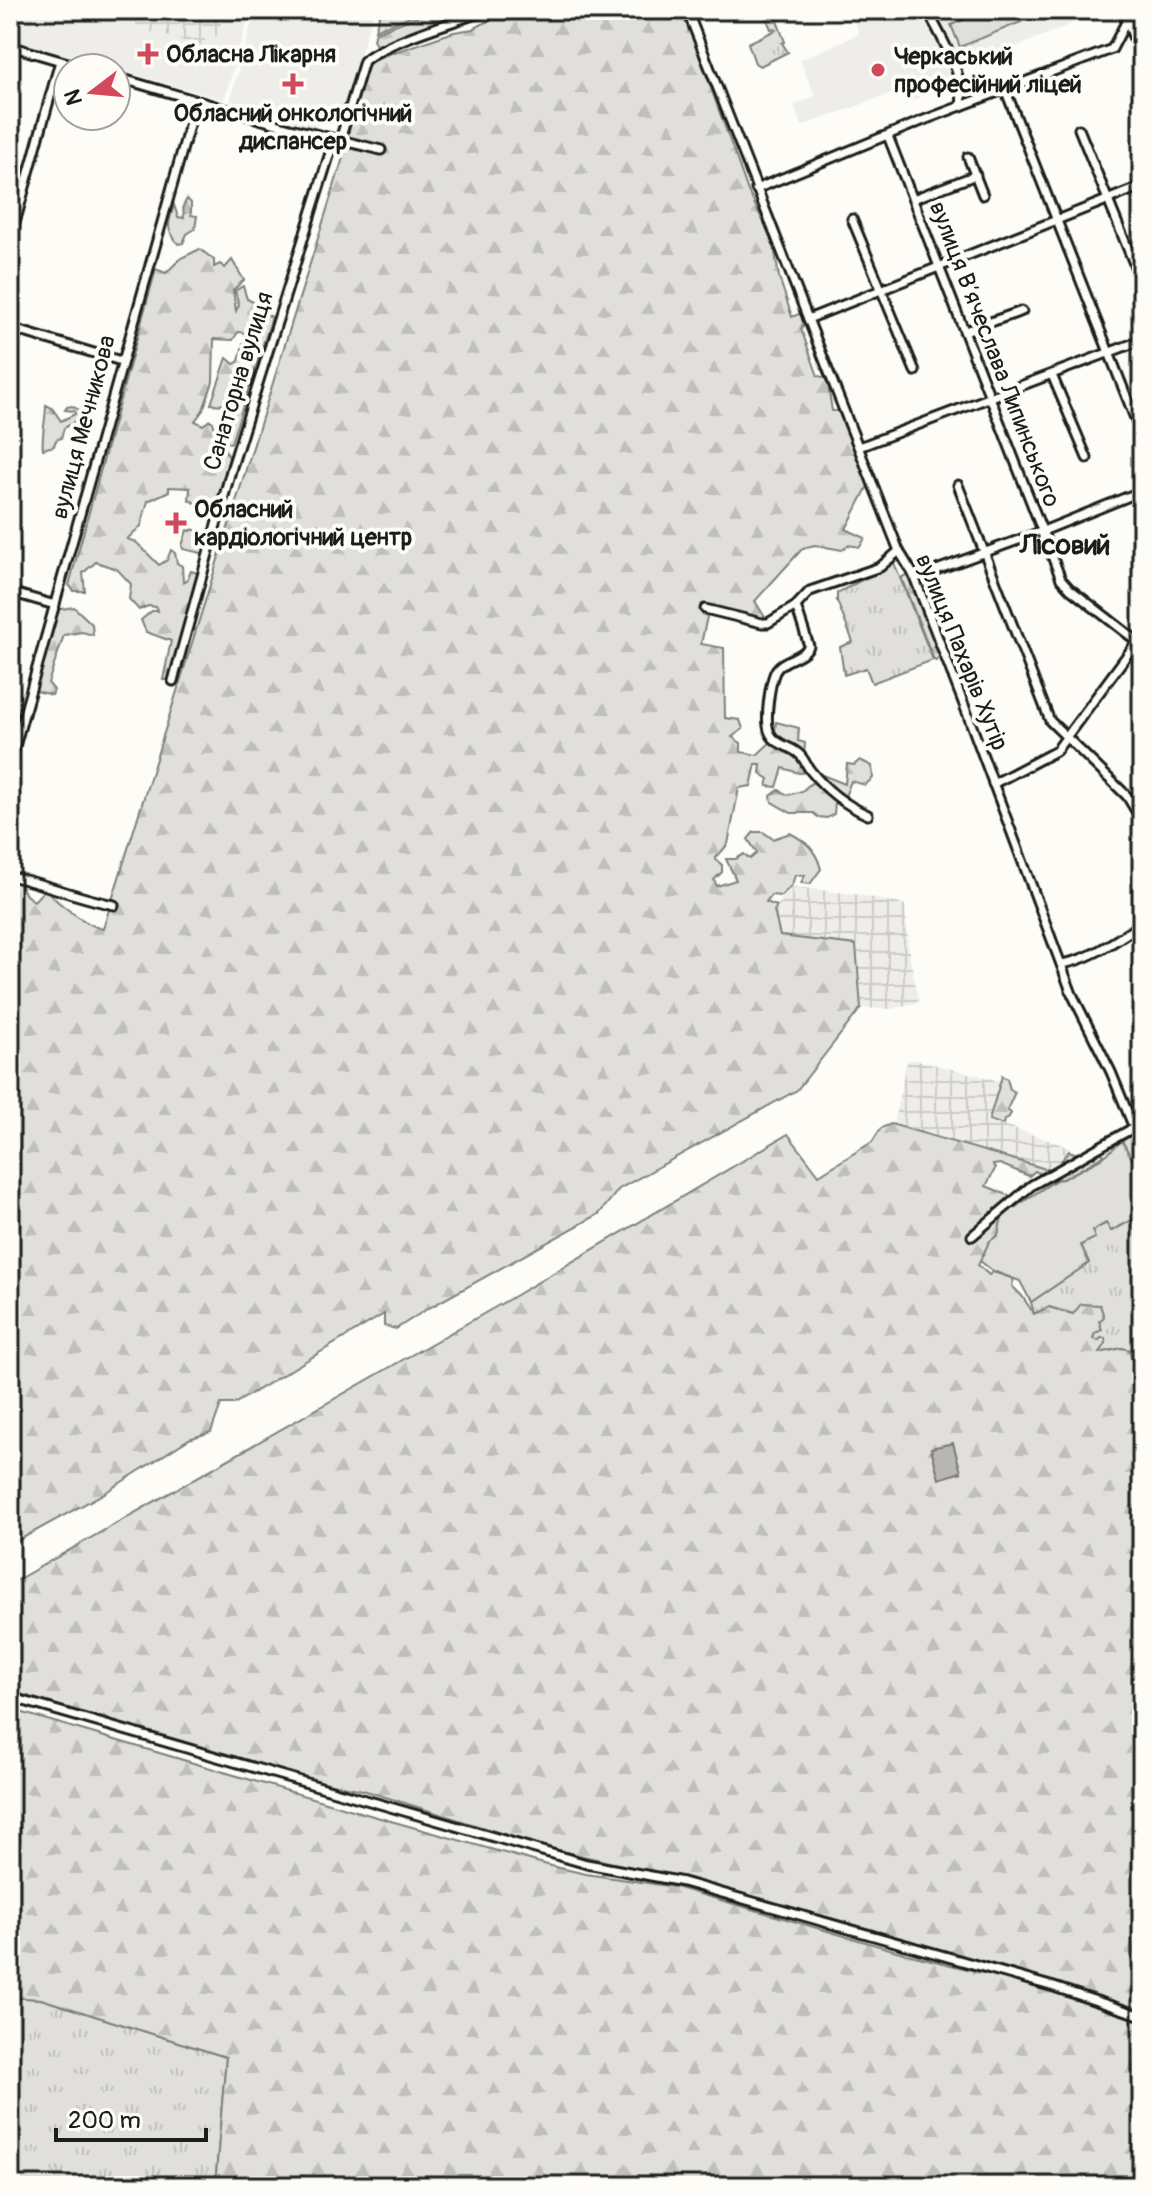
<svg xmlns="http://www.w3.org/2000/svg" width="1152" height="2196" viewBox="0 0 1152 2196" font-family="Pangolin,sans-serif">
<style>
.built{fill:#eeede9}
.industrial{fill:url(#industrial-grid)}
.grass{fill:url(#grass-tufts);stroke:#7e7e7c;stroke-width:2}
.forest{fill:url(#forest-firs);stroke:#7e7e7c;stroke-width:2}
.garden{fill:#e0dfdb;stroke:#7e7e7c;stroke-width:2}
.water{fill:#b7b6b2;stroke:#797876;stroke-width:2}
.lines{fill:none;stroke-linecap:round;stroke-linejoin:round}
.minor-casing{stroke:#1c1c1c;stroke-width:13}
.major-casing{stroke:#1c1c1c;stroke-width:15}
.minor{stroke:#fdfcf7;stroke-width:7}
.major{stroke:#fdfcf7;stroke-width:9}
.poi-dot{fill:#d1495b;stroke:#fdfcf7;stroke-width:3}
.labels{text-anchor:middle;stroke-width:8;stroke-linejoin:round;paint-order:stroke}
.poi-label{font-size:24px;font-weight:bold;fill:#1c1c1c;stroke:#fdfcf7;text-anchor:start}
.street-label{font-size:24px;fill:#1c1c1c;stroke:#fdfcf7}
.quarter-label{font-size:28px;font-weight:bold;fill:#1c1c1c;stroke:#fdfcf7}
</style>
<defs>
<pattern id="industrial-grid" width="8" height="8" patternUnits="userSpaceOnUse" patternTransform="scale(2)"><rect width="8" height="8" fill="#eeede9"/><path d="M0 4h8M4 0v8" fill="none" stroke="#cccbc7"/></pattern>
<pattern id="grass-tufts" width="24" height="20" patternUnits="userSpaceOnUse" patternTransform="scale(2)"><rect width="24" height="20" fill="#e0dfdb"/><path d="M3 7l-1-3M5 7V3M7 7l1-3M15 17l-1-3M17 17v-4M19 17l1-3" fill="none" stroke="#c0bfbb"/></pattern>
<pattern id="forest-firs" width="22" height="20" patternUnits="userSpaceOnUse" patternTransform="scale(2)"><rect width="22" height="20" fill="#e0dfdb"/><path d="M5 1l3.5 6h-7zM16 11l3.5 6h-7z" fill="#c0bfbb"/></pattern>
</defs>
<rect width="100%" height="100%" fill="#fdfcf7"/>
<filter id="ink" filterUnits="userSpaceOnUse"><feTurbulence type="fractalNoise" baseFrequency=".0125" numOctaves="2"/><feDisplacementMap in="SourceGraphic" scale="16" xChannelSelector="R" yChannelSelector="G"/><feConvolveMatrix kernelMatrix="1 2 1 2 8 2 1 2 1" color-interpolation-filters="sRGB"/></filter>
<g filter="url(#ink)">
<g class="built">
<path d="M10,10h241l-27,90 -214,-61z"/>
<path d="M255,10h119l-33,107 -5,-1 -24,11 -82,-26z"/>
<path d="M851,10h74l31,70 -47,22 -5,-13 -102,37 -8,-20 21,-10 -15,-36 59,-26z"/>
<path d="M932,10h157l3,5 -133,56z"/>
</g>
<g class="industrial">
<path d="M137,10h83l-1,10 3,1 -7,18 -9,-2 -3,9 -60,-16 1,-3 -8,-2z"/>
<path d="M794,887l61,7 50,11 4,48 10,49 -28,7 -30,-1 -6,-62 -75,-10 -6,-25 13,-20z"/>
<path d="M916,1060l83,21 -9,39 81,28 -18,23 -160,-46 14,-64z"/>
</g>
<g class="grass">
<path d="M770,10h3l12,32 -3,1 6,9 -28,14 -5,-3 -7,-20 28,-13 -1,-2 -4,1 -5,-12z"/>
<path d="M192,529l19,7 -5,18 -23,-5 -1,-3 5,-16 4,1z"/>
<path d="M894,563l39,97 -61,23 -6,-15 -22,7 -4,-28 13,-5 -16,-41v-8z"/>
<path d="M1142,1129v48l-20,-36z"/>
<path d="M1132,1220l7,11 3,-1v131l-12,-3v-8l-8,-2 -22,5 -2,-12 -5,-2 2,-6 -22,-19 -24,-7 -15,7 -3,-12 58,-39 -8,-18 10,-14 16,-8 5,8z"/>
<path d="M10,1997l31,2 185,58 -11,129h-205z"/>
</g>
<g class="forest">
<path d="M381,10h45l-51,20z"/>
<path d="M434,10h33l-6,6 -84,32 -4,-9 3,-7z"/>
<path d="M509,10h174l65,181 25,49 6,37 13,40 9,-4 4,8 -4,8 17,47 9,2 5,33h8l29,73 -23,45 19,9 -5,9 -12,-2 -6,5 -27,-5 -12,3 -48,53 11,18 -4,4 -54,-11 -7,32 23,4 1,70 15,2 3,9 -11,8 9,6v9l16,3 17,-16 2,-17 23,6 -1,13 7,2 -1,13 8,16 -13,1 -16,-5 -6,19 -10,-1 2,-7 -9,-6 1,-9h-5l-5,22 -12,2 -11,56 -13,15 7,6v7l-8,8 3,6 19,-6 -10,-21h10l8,-5 6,5 7,-6 -9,-14 6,-7h9l10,7 17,-6c17,9 26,17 31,36l-11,15 -9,-1 4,-8h-10l-3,10 -11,11 -10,-1 -5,7 11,4 -3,5 6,25 76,9 5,63 -64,82 -178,99 -20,25 -172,95 -31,20 -12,-3v-12l-150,90h-13l-10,28 -22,7 -86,55 -93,51v-665l9,2 7,13 8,6 12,-13c7,13 42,38 57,41l239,-768 23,-99 89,-30 19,-3z"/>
<path d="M187,199l4,4v12l6,1 -2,13 -8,5 -4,9 -5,1c-13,-18 -10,-19 -4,-39l4,12 6,1 -1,-12z"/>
<path d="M200,249l14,11v7l6,-3 5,4 7,-8 12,20 -11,10 3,21 3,-6 -4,-14 8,-5 4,13 10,5 1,6 14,7 -41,126 -7,-1v-3l9,-30 -4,-4 -18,-1 16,-46 7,6 5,-3 7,-28 -8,-1 -5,8 -19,-1 -1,43 -10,28 -8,11 8,4 7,-5 3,2 6,22 -1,4h6l7,13c-3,11 -9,47 -23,47 -4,0 -14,-6 -19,-8l1,-12 -21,-1v4l-21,10 -7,25 -14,13 9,3 23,23 8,-5 4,-10 4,3 2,10 5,3 1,16 4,-2 4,-9 9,3 -29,106h-8l8,-39 -25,-9 -5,-12 11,-9h6l-2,-4 -8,-1 -9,4 -10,-11 2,-15 -14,-15 -21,-7 -13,11 2,18h-11l-5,-6 87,-316 10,4 15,-15z"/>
<path d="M46,405l6,3 9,13 14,-7 -1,-3 -9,-1 2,-3 5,-1 7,4v6l-7,8 -8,4 -3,10 -5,2 -2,6 -11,3c-2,-13 3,-29 3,-44z"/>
<path d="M908,574l3,1 28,74 1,7 -4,5 -2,-1 -32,-80v-3z"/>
<path d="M74,607l18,17 1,11 -11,-3 -18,3 -16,48 6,7 -2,5 -20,-5 23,-80z"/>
<path d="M860,760l12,6 1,12 -8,7 -14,-4 -7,18 -9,3 -1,12 -7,4 -9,-1 -5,-4h-22l-19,-11 -1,-6 8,-6 9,5 14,-4 9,-8 6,1 3,-10 25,10 2,-20 7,1z"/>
<path d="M1002,1076l5,3 3,10 5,3 -8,18 4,3 -3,6 -4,1 -1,5 -14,-5z"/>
<path d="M891,1124l162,47 16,-20 9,3 1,5 17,-9 9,5 -42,24 -7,1 -37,25 -3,-8 31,-20 -12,-6 -6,5 -29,-12 -7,1 2,4 -9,17 24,10 -12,39 -9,7 -3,10 -8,13 11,10 4,-3 21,7 -2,7 10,10 12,18 14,-7 25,7 8,-10 19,1 4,12 -5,4 3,9 -7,3 -2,5 5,3 3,-3h4l1,5 -6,10 22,-5 8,2 1,8 11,3v650c-37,-14 -73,-23 -110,-34 -118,-37 -238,-69 -357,-102l-14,-1 -113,-26 -185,-58 -58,-11 -192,-55 -8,-8c-25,6 -70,-14 -95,-21v-111l496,-283 282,-167 31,41 53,-33 9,-14z"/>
<path d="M10,1709l363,107 178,50 35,8 89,13 232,67 156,39 79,27v166h-927l11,-129 -185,-58 -31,-2z"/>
</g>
<g class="garden">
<path d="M987,10h29l5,12 -61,25 -9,-22z"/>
<path d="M1122,1141l20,36v53l-3,1 -7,-11 -21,11 -5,-8 -14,8 3,7 -14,7 8,18 -58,39 -11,-21 -27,-10 -13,-10 9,-19 9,-7 4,-19 54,-36 7,-1 38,-20z"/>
</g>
<path class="water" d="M953,1443l8,29 -22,7 -8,-31z"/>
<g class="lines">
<defs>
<g id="minor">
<path d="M687,10l212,541 14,23 51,131 108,289 39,78 23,56"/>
<path d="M927,10c13,25 39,67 34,96"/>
<path d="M10,46l75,22"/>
<path d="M116,77l174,51 91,22"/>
<path d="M1005,89l137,347"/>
<path d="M1079,129l58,142"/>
<path d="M888,136l173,443 9,10 72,56"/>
<path d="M340,140l24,-79c22,-20 94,-40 124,-51"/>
<path d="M968,157l15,38"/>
<path d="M756,189l168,-69 188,-71 15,-29"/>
<path d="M913,199l63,-24"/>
<path d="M852,219l63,152"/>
<path d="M10,241l50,-180"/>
<path d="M808,319l334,-133"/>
<path d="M10,328l111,33"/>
<path d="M965,331l57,-20"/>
<path d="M1052,375l35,83"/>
<path d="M859,447l283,-107"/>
<path d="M958,485l92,236 77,75 15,25"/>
<path d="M913,574l7,2 123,-45 99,-40"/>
<path d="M10,592l45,13"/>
<path d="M705,609l57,14h6l28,-17"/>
<path d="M173,681l59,-214 102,-327"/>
<path d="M10,764l186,-663"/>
<path d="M993,784l63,-33 86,-116"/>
<path d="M868,815c-23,-10 -42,-25 -58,-45 -4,-5 -6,-12 -11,-16 -8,-8 -24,-9 -29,-21 -6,-11 0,-50 5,-61 7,-14 27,-13 34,-26l-13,-40 14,-15 70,-24 19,-16"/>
<path d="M10,876c35,8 68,22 104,29"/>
<path d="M1061,964c30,-4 56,-25 81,-40"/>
<path d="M972,1236l60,-51 110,-62"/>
<path d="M10,1697l577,167 96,18 371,105 88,29"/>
</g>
<path id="major" d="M1124,10l18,47"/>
</defs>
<use href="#minor" class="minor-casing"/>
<use href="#major" class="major-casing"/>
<use href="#minor" class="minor"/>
<use href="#major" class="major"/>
</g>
</g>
<g class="poi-dot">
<path d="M144 42h8v8h8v8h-8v8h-8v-8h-8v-8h8z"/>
<circle cx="878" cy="70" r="8"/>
<path d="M289 72h8v8h8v8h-8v8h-8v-8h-8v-8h8z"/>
<path d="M172 511h8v8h8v8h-8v8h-8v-8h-8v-8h8z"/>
</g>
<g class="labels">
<g class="poi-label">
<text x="166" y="62">Обласна Лікарня</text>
<text x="894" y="64">Черкаський<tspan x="894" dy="28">професійний ліцей</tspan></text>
<text x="293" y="121" text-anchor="middle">Обласний онкологічний<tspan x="293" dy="28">диспансер</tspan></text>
<text x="194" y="517">Обласний<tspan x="194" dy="28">кардіологічний центр</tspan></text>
</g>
<g class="street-label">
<text transform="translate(995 354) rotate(69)" y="8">вулиця Вʼячеслава Липинського</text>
<text transform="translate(238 381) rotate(-73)" y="8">Санаторна вулиця</text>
<text transform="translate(83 427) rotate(-75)" y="8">вулиця Мечникова</text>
<text transform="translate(962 652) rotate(68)" y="8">вулиця Пахарів Хутір</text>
</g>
<g class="quarter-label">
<text x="1065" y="554">Лісовий</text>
</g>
</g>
<rect width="1152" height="2196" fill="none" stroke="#fdfcf7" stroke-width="40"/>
<rect x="20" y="20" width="1112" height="2156" fill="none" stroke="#1c1c1c" stroke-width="3" filter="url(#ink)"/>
<g transform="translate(92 92) rotate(254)"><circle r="38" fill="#fdfcf7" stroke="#a3a29f" stroke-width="2"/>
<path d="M0-6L14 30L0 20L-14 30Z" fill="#d1495b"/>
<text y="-12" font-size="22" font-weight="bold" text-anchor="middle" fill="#1c1c1c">N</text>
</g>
<path d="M56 2128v12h150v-12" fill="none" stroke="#1c1c1c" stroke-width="4"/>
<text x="68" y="2128" font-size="24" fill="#1c1c1c" stroke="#fdfcf7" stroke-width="6" paint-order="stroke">200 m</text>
</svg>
